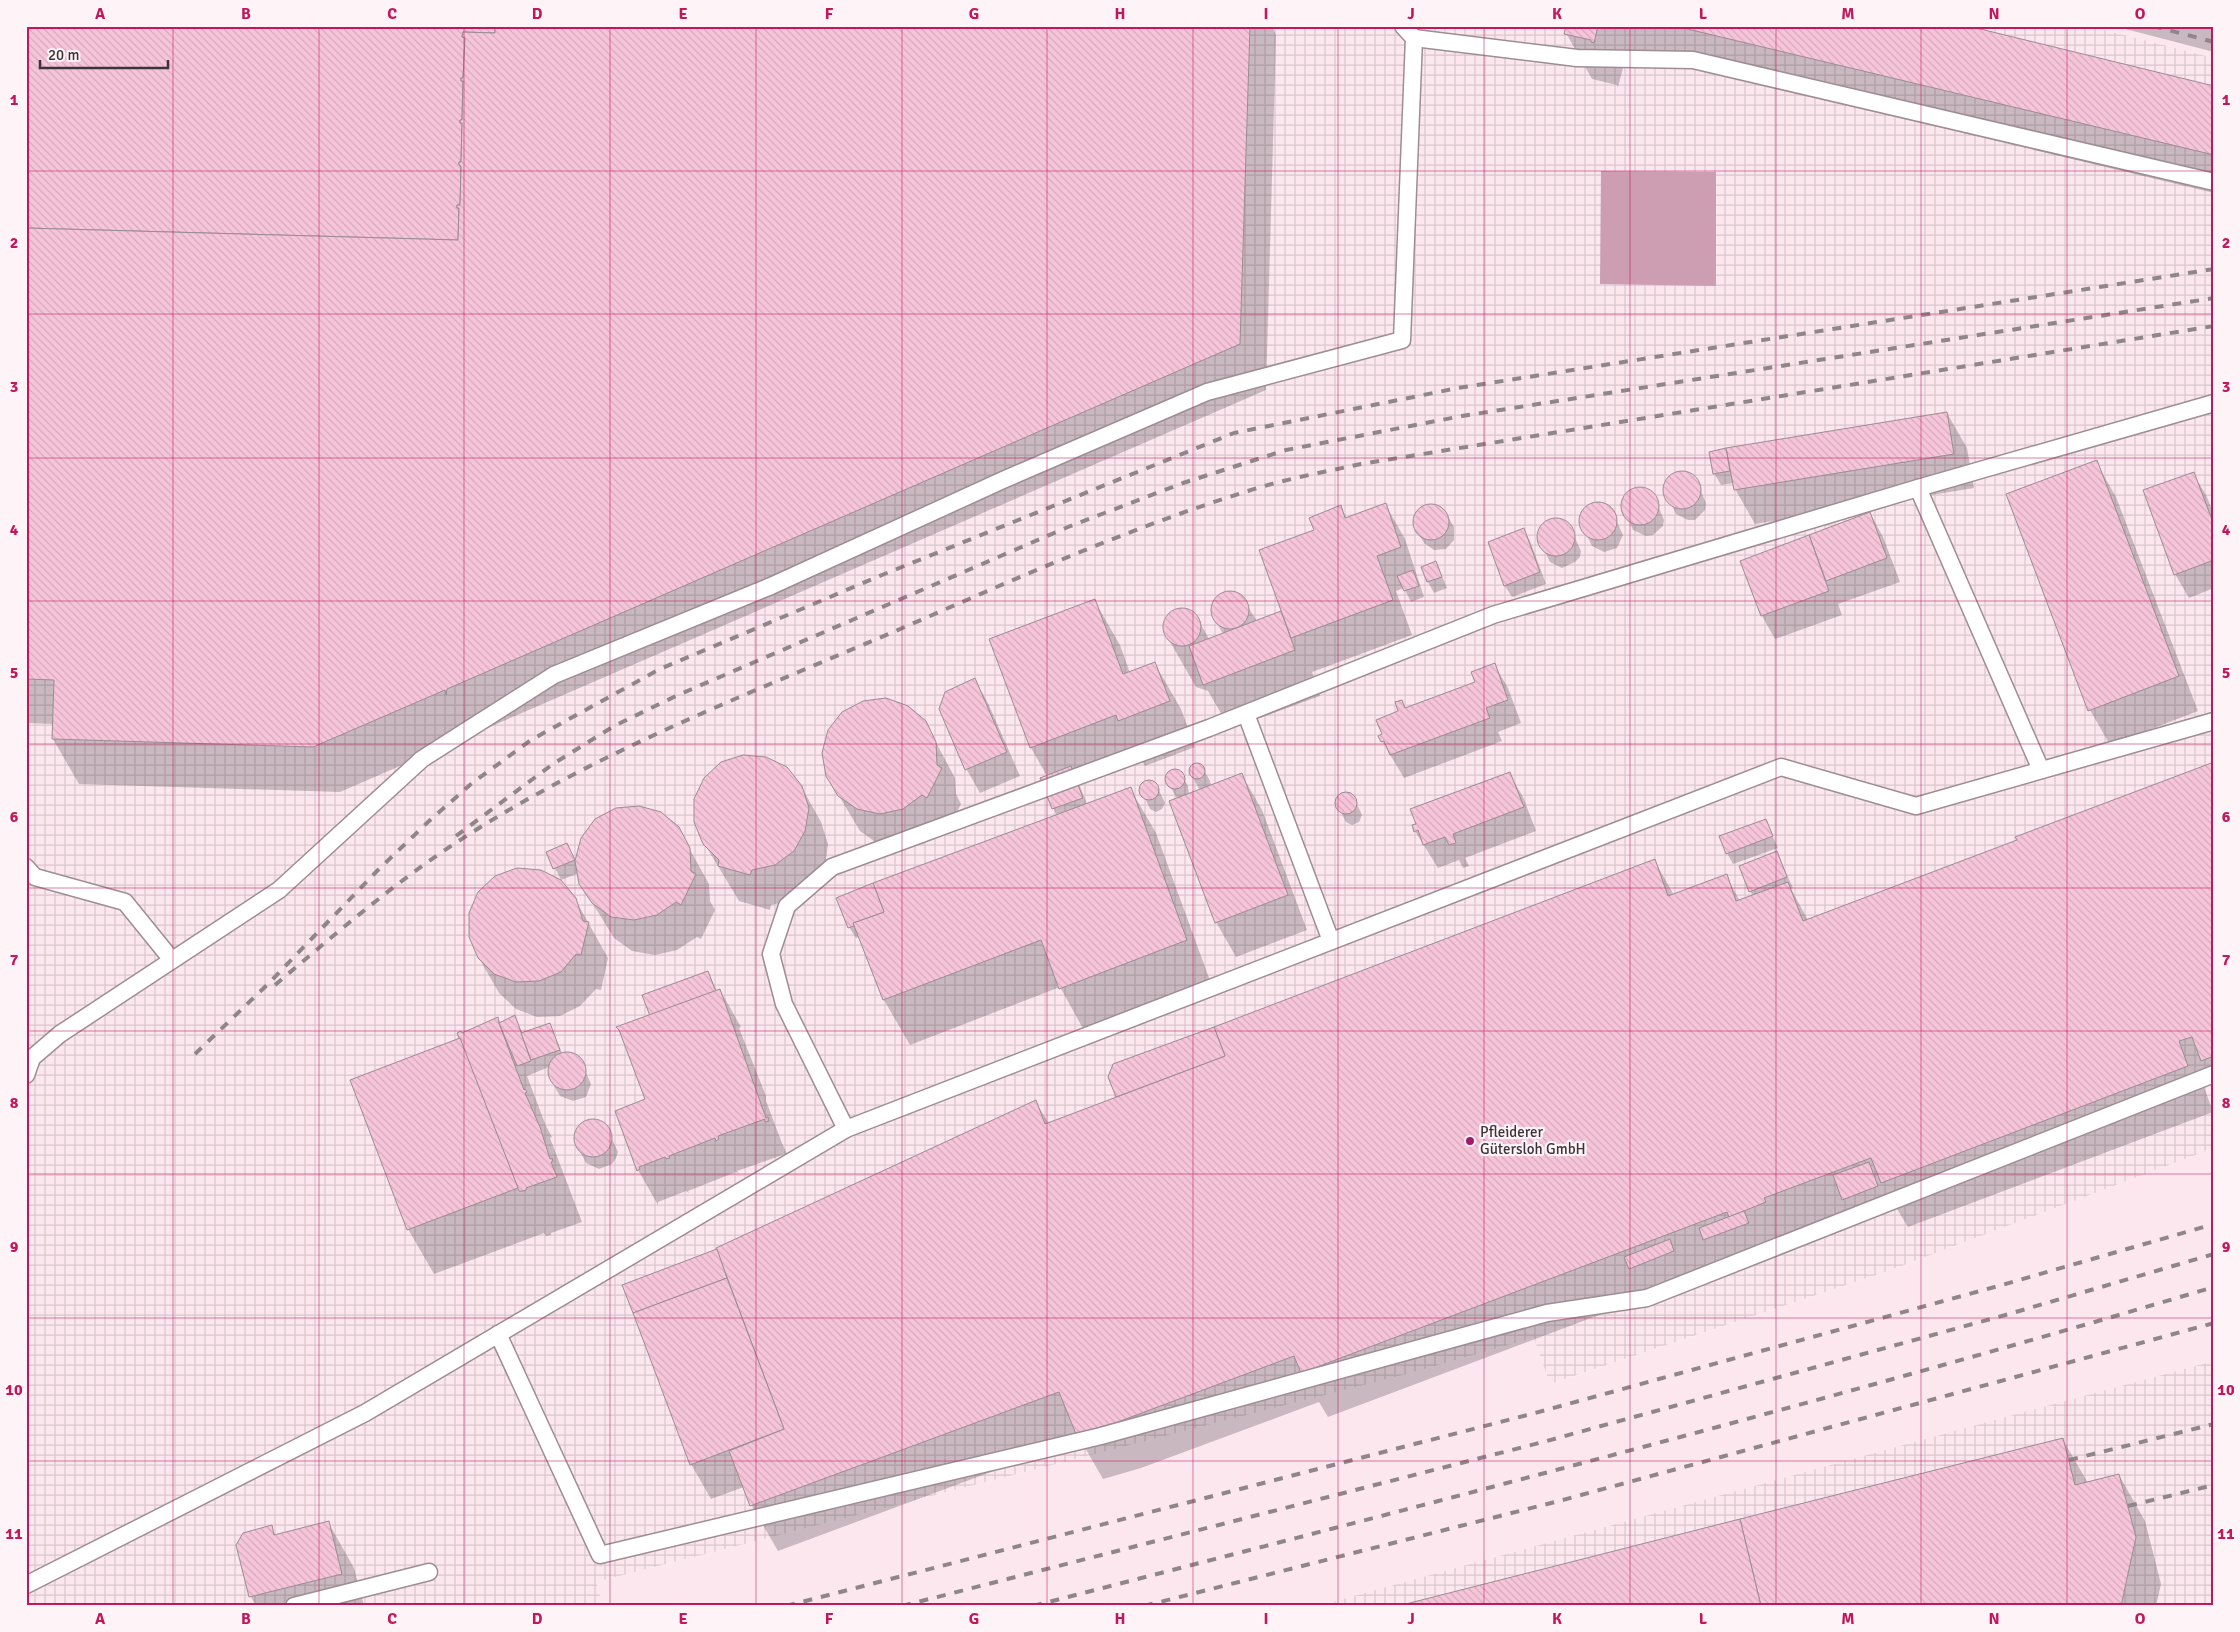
<svg xmlns="http://www.w3.org/2000/svg" width="2240" height="1632" viewBox="0 0 2240 1632" font-family="Signika,sans-serif">
<style>
.built{fill:#fce7ef}
.industrial{fill:url(#industrial-grid)}
.water{fill:#cd9db1}
.shadow{fill:#0003;fill-rule:evenodd}
.building{fill:url(#building-back-hatch);stroke:#9c8c92}
.lines{fill:none;stroke-linecap:round;stroke-linejoin:round}
.lane-casing{stroke:#9e8e94;stroke-width:19}
.lane{stroke:#fff;stroke-width:16}
.rail{stroke:#8f8689;stroke-width:4;stroke-dasharray:9 9;stroke-linecap:butt}
.grid{fill:none;stroke:#c2185b;stroke-width:1;stroke-opacity:0.55}
.poi-dot{fill:#a21b68;stroke:#fef3f7;stroke-width:2}
.labels{text-anchor:middle;stroke-width:4.5;stroke-linejoin:round;paint-order:stroke}
.poi-label{font-size:15px;fill:#3c3538;stroke:#fef3f7;text-anchor:start}
.neatline{fill:none;stroke:#c2185b;stroke-width:2}
.grid-label{font-size:16px;text-anchor:middle;font-weight:bold;fill:#c2185b}
</style>
<defs>
<pattern id="industrial-grid" width="8" height="8" patternUnits="userSpaceOnUse" patternTransform="scale(1.25)"><rect width="8" height="8" fill="#fce7ef"/><path d="M0 4h8M4 0v8" fill="none" stroke="#d9c7ce"/></pattern>
<pattern id="building-back-hatch" width="6" height="6" patternUnits="userSpaceOnUse" patternTransform="scale(1.25)"><rect width="6" height="6" fill="#f7c5da"/><path d="M-1 5l2 2M0 0l6 6M5-1l2 2" fill="none" stroke="#d5aabc"/></pattern>
</defs>
<rect width="100%" height="100%" fill="#fef3f7"/>
<g class="built">
<path d="M2089,26h125v32z"/>
<path d="M2214,1148v213l-897,245h-714l-7,-24 807,-207 132,-37 16,46 337,-113z"/>
</g>
<g class="industrial">
<path d="M26,26h2063l125,32v1090l-326,123 -338,113 -16,-46 -131,37 -807,207 7,24h-577z"/>
<path d="M2214,1361v245h-897l722,-198z"/>
</g>
<path class="water" d="M1601,171l115,1v114l-116,-2z"/>
<g class="shadow">
<path d="M26,26h1246l4,9 -10,355 -926,402 -261,-8 -26,-45 1,-15 -28,-1z"/>
<path d="M1567,26h396l251,61v106l-587,-140 -9,34 -1,-2 -25,-6 -26,-46z"/>
<path d="M2114,26h100v26z"/>
<path d="M1947,413l20,35 7,40 -219,36 -20,-35 -1,-6 -13,2 -7,-12 -3,-20z"/>
<path d="M2096,462l20,35 82,214 -88,34 -20,-35z"/>
<path d="M1682,473l13,5 11,25 -1,7 -10,10h-7l-12,-6 -12,-25 5,-12z"/>
<path d="M2193,473l14,24 7,18v73l-25,10 -14,-24z"/>
<path d="M1640,488l13,6 11,26 -1,6 -10,9 -7,1 -13,-6 -11,-26 1,-6 5,-5 5,-4z"/>
<path d="M1598,503l13,6 12,26 -6,13 -13,4 -12,-6 -12,-25 1,-7 5,-5z"/>
<path d="M1385,504l20,35 19,58 -13,5 -7,-14 -8,3 16,44 -100,37 8,24 -90,33 -22,-38 -12,-4 -31,-54 -1,-9 3,-6 8,-7 9,-2 11,5 14,25 14,-5 -10,-18 -1,-7 2,-8 4,-5 8,-4h8l6,3 17,26 28,-4 30,-87 25,-23 7,11z"/>
<path d="M1433,505l11,5 10,17v13l-8,9 -12,1 -10,-7 -7,-12 -3,-12 7,-11z"/>
<path d="M1870,513l13,24 17,45 -62,22 4,11 -67,24 -13,-23 -21,-54z"/>
<path d="M1557,519l12,6 12,26 -1,6 -5,5 -13,6 -12,-6 -12,-25 2,-7 4,-6z"/>
<path d="M1524,530l6,11 16,43 -34,13 -7,-11z"/>
<path d="M1436,562l11,26 -13,5 -6,-11z"/>
<path d="M1094,600l26,45 10,28 25,-9 26,45 14,38 -50,19 -3,-5 -63,23 8,20 43,-16 26,45 56,153 -126,48 -26,-47 -150,58 -26,-45 -24,-63 -4,1 -7,-11 -11,-29 219,-82 -16,-37 6,-3 -16,-28z"/>
<path d="M1494,664l14,24 13,35 -23,9 4,9 -98,37 -22,-37 2,-6 16,-23 2,-11 4,8 71,-26z"/>
<path d="M975,680l13,23 32,73 -40,17 -13,-23 -27,-61z"/>
<path d="M925,722l30,56 1,16 5,10 -14,28 -4,-2 -20,14 -22,4 -23,-4 -18,-13 -33,-55z"/>
<path d="M2214,763v320l-10,4 9,25 -305,115 -14,-23 -566,213 -9,-15 -178,66 -38,11 -23,-40 -302,112 -26,-45 -8,-19 -33,12 -20,-35 27,-214 318,-148 13,22 69,-26 -9,-21 545,-217 20,35 52,-19 14,25 13,-5 -3,-5 27,-38 16,35 -2,1 17,31 210,-79zM1231,1053l-6,5 -101,37v-2z"/>
<path d="M1197,765l5,2 7,12 2,5 -2,4 33,-13 20,35 45,120 -71,27 -20,-35 -37,-123 -3,-2 -10,-18 3,-5 6,-3 6,3 7,12 1,9 13,-5 -3,-1 -9,-18 2,-4z"/>
<path d="M1509,773l14,24 13,34 -71,27 4,8 -6,2 -4,-8 -21,8 -23,-37 2,-6z"/>
<path d="M1150,781l6,3 9,19 -3,6 -6,3 -6,-3 -9,-19 3,-6z"/>
<path d="M801,786l20,36 7,22 -3,23 -30,33 -24,5 -1,5 -31,-9 -35,-58z"/>
<path d="M1346,793l7,3 9,19 -3,7 -7,3 -6,-3 -10,-19 4,-7z"/>
<path d="M1765,820l13,28 -45,16 -6,-11z"/>
<path d="M678,828l31,56 1,17 5,9 -14,29 -4,-2 -20,13 -22,5 -23,-4 -18,-13 -34,-55 -1,-10 -18,7 -14,-28 20,-8 9,19z"/>
<path d="M575,899l33,59 -7,32 -5,-1 -16,17 -20,10 -23,1 -21,-8 -17,-16 -20,-35z"/>
<path d="M708,972l9,19 3,-1 21,37 -2,1 27,68v5l16,42 6,13 -3,-2 -48,17 2,3 -3,-2 -48,19 1,2 -3,-2 -28,11v3l-20,-35 8,-70 5,-84z"/>
<path d="M515,1017l8,17 26,-10 14,31 4,-2 13,6 11,25 -5,13 -13,4 -13,-5 -7,-12 -4,-17 -22,9 19,50 6,11 -2,1 32,84 -31,11v2l-5,1 -2,-3 -110,41 -26,-45 54,-194 36,-16 3,4z"/>
<path d="M586,1121l14,1 6,4 12,26 -2,6 -4,6 -13,5 -13,-6 -3,-6 -7,-12 -1,-7 1,-7z"/>
<path d="M2063,1440l25,43 31,-8 26,46 16,63 -5,22h-753z"/>
<path d="M328,1522l26,46 10,38h-108l-5,-9 -14,-52 34,-18 5,9z"/>
</g>
<g class="building">
<path d="M26,26h469v7l-32,-1 -1,5 3,1 -2,40h-2v3h2l-1,39h-2v3h2l-1,39h-2v3l2,1 -1,39h-3v3h2l-1,32 -432,-12z"/>
<path d="M495,26h755l-10,318 -793,345 -1,6 -1,-5 -132,57 -261,-8 2,-59 -28,-1v-451l432,12 1,-32h-2v-3h3l1,-39 -2,-1v-3h2l1,-39h-2v-3h2l1,-39h-2v-3h2l2,-40 -3,-1 1,-5 32,1z"/>
<path d="M1566,26h32l-4,17 -3,-1v-2l-27,-6z"/>
<path d="M1675,26h293l246,60v69z"/>
<path d="M1947,412l7,42 -220,36 -8,-42z"/>
<path d="M1726,448l4,23 -17,3 -4,-22z"/>
<path d="M2097,460l82,216 -91,35 -82,-217z"/>
<circle cx="1682" cy="490" r="19"/>
<path d="M2194,472l20,53v35l-40,15 -31,-85z"/>
<circle cx="1640" cy="506" r="19"/>
<circle cx="1598" cy="521" r="19"/>
<path d="M1386,503l15,44 -24,9 16,44 -102,38 -32,-88 55,-20 -5,-12 32,-13 4,13z"/>
<circle cx="1431" cy="522" r="18"/>
<path d="M1870,512l17,46 -61,23 -17,-46z"/>
<circle cx="1556" cy="537" r="19"/>
<path d="M1524,528l16,44 -36,14 -16,-44z"/>
<path d="M1809,535l20,56 -68,25 -21,-55z"/>
<path d="M1436,561l6,16 -15,5 -6,-15z"/>
<path d="M1413,570l6,16 -15,5 -7,-15z"/>
<circle cx="1230" cy="610" r="19"/>
<path d="M1095,599l28,75 32,-12 15,39 -52,20 -2,-6 -86,33 -41,-109z"/>
<circle cx="1182" cy="627" r="19"/>
<path d="M1281,611l14,39 -92,35 -14,-39z"/>
<path d="M1495,663l13,37 -22,8 4,10 -100,37 -6,-14 -3,1 -3,-6 4,-2 -6,-14 22,-9 -3,-9 7,-2 3,8 70,-26 -4,-10z"/>
<path d="M975,678l32,74 -42,18 -26,-61 6,-17z"/>
<path d="M886,698l22,8 18,15 10,21 1,23 5,3 -15,30 -5,-3 -19,14 -23,5 -23,-5 -19,-13 -12,-20 -4,-23 6,-23 14,-18 21,-11z"/>
<path d="M743,755l23,2 21,10 15,19 7,22 -4,23 -11,20 -19,14 -23,5 -2,5 -32,-9 1,-6 -16,-16 -9,-22v-23l10,-21 17,-16z"/>
<path d="M2214,762v294l-13,5 -9,-24 -13,4 9,25 -307,117 -10,-25 -107,40 2,4 -22,9 -15,6 -2,-5 -426,161 -7,-17 -179,67 -39,11 -17,-42 -309,114 -21,-55 55,-22 -68,-181 320,-148 9,24 180,-68 -11,-29 441,-168 13,37 59,-22 9,27 52,-19 15,39 214,-81 -2,-3z"/>
<circle cx="1197" cy="771" r="8"/>
<path d="M1071,766l12,32 -31,11 -12,-31z"/>
<circle cx="1175" cy="779" r="10"/>
<path d="M1510,772l14,35 -71,27 3,9 -7,2 -4,-8 -22,8 -5,-15 -4,2 -2,-7 4,-1 -6,-15z"/>
<path d="M1242,773l46,122 -73,28 -46,-122z"/>
<circle cx="1149" cy="790" r="10"/>
<path d="M1131,787l56,153 -128,49 -18,-49 -158,60 -30,-77 31,-11 -11,-29z"/>
<circle cx="1346" cy="803" r="11"/>
<path d="M639,806l22,6 18,15 11,21 1,23 5,3 -15,31 -5,-3 -19,13 -23,5 -23,-3 -19,-14 -13,-19 -4,-23 6,-23 14,-19 21,-11z"/>
<path d="M1766,819l7,17 -47,18 -7,-18z"/>
<path d="M567,843l8,17 -22,9 -7,-17z"/>
<path d="M1777,851l10,26 -38,15 -10,-26z"/>
<path d="M517,868l24,2 20,10 15,18 7,23 6,1 -8,33 -5,-1 -15,18 -22,9 -23,1 -22,-8 -16,-16 -9,-21v-24l9,-21 17,-16z"/>
<path d="M873,883l11,29 -31,11 1,3 -6,2 -12,-30z"/>
<path d="M708,971l8,21 -66,24 -8,-21z"/>
<path d="M720,989l46,129 2,-1 1,4 -4,1v-3l-47,17 1,3 -3,2 -1,-3 -46,18 1,2 -4,1 -1,-2 -26,10 1,2 -3,2 -22,-60 30,-12 -26,-69 -3,-3z"/>
<path d="M515,1015l16,46 -14,5 -18,-43z"/>
<path d="M498,1017l1,6 25,67 1,-1 2,3 -2,1 15,34 10,32 2,-1 1,3 -2,1 6,15 -31,11v2l-3,1h-4l-62,-158 4,-2 1,2z"/>
<path d="M550,1023l10,27 -29,10 -10,-27z"/>
<path d="M1214,1027l11,29 -109,41 -8,-20 5,-13z"/>
<path d="M460,1038l58,150 -111,42 -57,-150z"/>
<circle cx="567" cy="1071" r="19"/>
<circle cx="593" cy="1138" r="19"/>
<path d="M1869,1162l9,24 -36,14 -9,-25z"/>
<path d="M1744,1211l5,12 -46,17 -4,-12z"/>
<path d="M1670,1239l4,12 -45,18 -5,-12z"/>
<path d="M717,1249l10,29 -94,35 -11,-28z"/>
<path d="M727,1278l57,151 -94,36 -57,-152z"/>
<path d="M2063,1438l12,47 44,-11 17,63 -15,69h-360l-21,-87z"/>
<path d="M1740,1519l21,87h-363z"/>
<path d="M329,1521l13,53 -93,23 -13,-52 7,-12 29,-8 2,10z"/>
</g>
<g class="lines">
<defs>
<g id="lane">
<path d="M1414,38l163,20 116,2 521,122"/>
<path d="M1918,488l123,282"/>
<path d="M1246,714l85,227"/>
<path d="M26,867l9,10 90,25 47,58"/>
<path d="M26,1075l6,-17 28,-24 219,-144 143,-131 132,-84 217,-89 232,-106 204,-88 195,-52 12,-302 -11,-12"/>
<path d="M846,1129l-62,-125 -13,-50 16,-48 45,-39 377,-139 284,-113 425,-127 296,-85"/>
<path d="M498,1334l102,221 501,-119 446,-123 100,-15 567,-224"/>
<path d="M26,1585l339,-172 481,-284 935,-362 135,39 298,-85"/>
<path d="M294,1606l135,-34"/>
</g>
</defs>
<use href="#lane" class="lane-casing"/>
<use href="#lane" class="lane"/>
<g class="rail">
<path d="M2153,26l61,16"/>
<path d="M456,836l97,-72 61,-38 64,-31 390,-168 115,-44 103,-33 176,-34 752,-118"/>
<path d="M275,985c59,-50 118,-101 182,-143 135,-88 286,-146 434,-209 117,-51 235,-104 357,-142 37,-12 76,-19 113,-27l853,-138"/>
<path d="M195,1054l73,-70 109,-113 51,-49 43,-38 60,-44 129,-71 222,-94 352,-142 224,-45 756,-119"/>
<path d="M2069,1460l145,-36"/>
<path d="M2128,1506l86,-21"/>
<path d="M786,1606l749,-193 467,-128 212,-61"/>
<path d="M902,1606l641,-164 466,-128 205,-60"/>
<path d="M1033,1606c395,-102 790,-203 1181,-319"/>
<path d="M1144,1606l415,-105 655,-178"/>
</g>
</g>
<path class="grid" d="M173,26v1580M319,26v1580M464,26v1580M610,26v1580M756,26v1580M902,26v1580M1047,26v1580M1193,26v1580M1338,26v1580M1484,26v1580M1630,26v1580M1776,26v1580M1921,26v1580M2067,26v1580M26,171h2188M26,314h2188M26,458h2188M26,601h2188M26,744h2188M26,888h2188M26,1031h2188M26,1174h2188M26,1318h2188M26,1461h2188"/>
<circle class="poi-dot" cx="1470" cy="1141" r="5"/>
<g class="labels">
<g class="poi-label">
<text x="1480" y="1137">Pfleiderer<tspan x="1480" dy="17">Gütersloh GmbH</tspan></text>
</g>
</g>
<rect width="2240" height="1632" fill="none" stroke="#fef3f7" stroke-width="55"/>
<path d="M40 60v8h128v-8" fill="none" stroke="#3c3538" stroke-width="2.5"/>
<text x="48" y="60" font-size="15" fill="#3c3538" stroke="#fef3f7" stroke-width="4" paint-order="stroke">20 m</text>
<rect x="28" y="28" width="2184" height="1576" class="neatline"/>
<g class="grid-label">
<text x="100" y="19">A</text>
<text x="246" y="19">B</text>
<text x="392" y="19">C</text>
<text x="537" y="19">D</text>
<text x="683" y="19">E</text>
<text x="829" y="19">F</text>
<text x="974" y="19">G</text>
<text x="1120" y="19">H</text>
<text x="1266" y="19">I</text>
<text x="1411" y="19">J</text>
<text x="1557" y="19">K</text>
<text x="1703" y="19">L</text>
<text x="1848" y="19">M</text>
<text x="1994" y="19">N</text>
<text x="2140" y="19">O</text>
<text x="14" y="105">1</text>
<text x="2226" y="105">1</text>
<text x="14" y="248">2</text>
<text x="2226" y="248">2</text>
<text x="14" y="392">3</text>
<text x="2226" y="392">3</text>
<text x="14" y="535">4</text>
<text x="2226" y="535">4</text>
<text x="14" y="678">5</text>
<text x="2226" y="678">5</text>
<text x="14" y="822">6</text>
<text x="2226" y="822">6</text>
<text x="14" y="965">7</text>
<text x="2226" y="965">7</text>
<text x="14" y="1108">8</text>
<text x="2226" y="1108">8</text>
<text x="14" y="1252">9</text>
<text x="2226" y="1252">9</text>
<text x="14" y="1395">10</text>
<text x="2226" y="1395">10</text>
<text x="14" y="1539">11</text>
<text x="2226" y="1539">11</text>
<text x="100" y="1624">A</text>
<text x="246" y="1624">B</text>
<text x="392" y="1624">C</text>
<text x="537" y="1624">D</text>
<text x="683" y="1624">E</text>
<text x="829" y="1624">F</text>
<text x="974" y="1624">G</text>
<text x="1120" y="1624">H</text>
<text x="1266" y="1624">I</text>
<text x="1411" y="1624">J</text>
<text x="1557" y="1624">K</text>
<text x="1703" y="1624">L</text>
<text x="1848" y="1624">M</text>
<text x="1994" y="1624">N</text>
<text x="2140" y="1624">O</text>
</g>
</svg>
